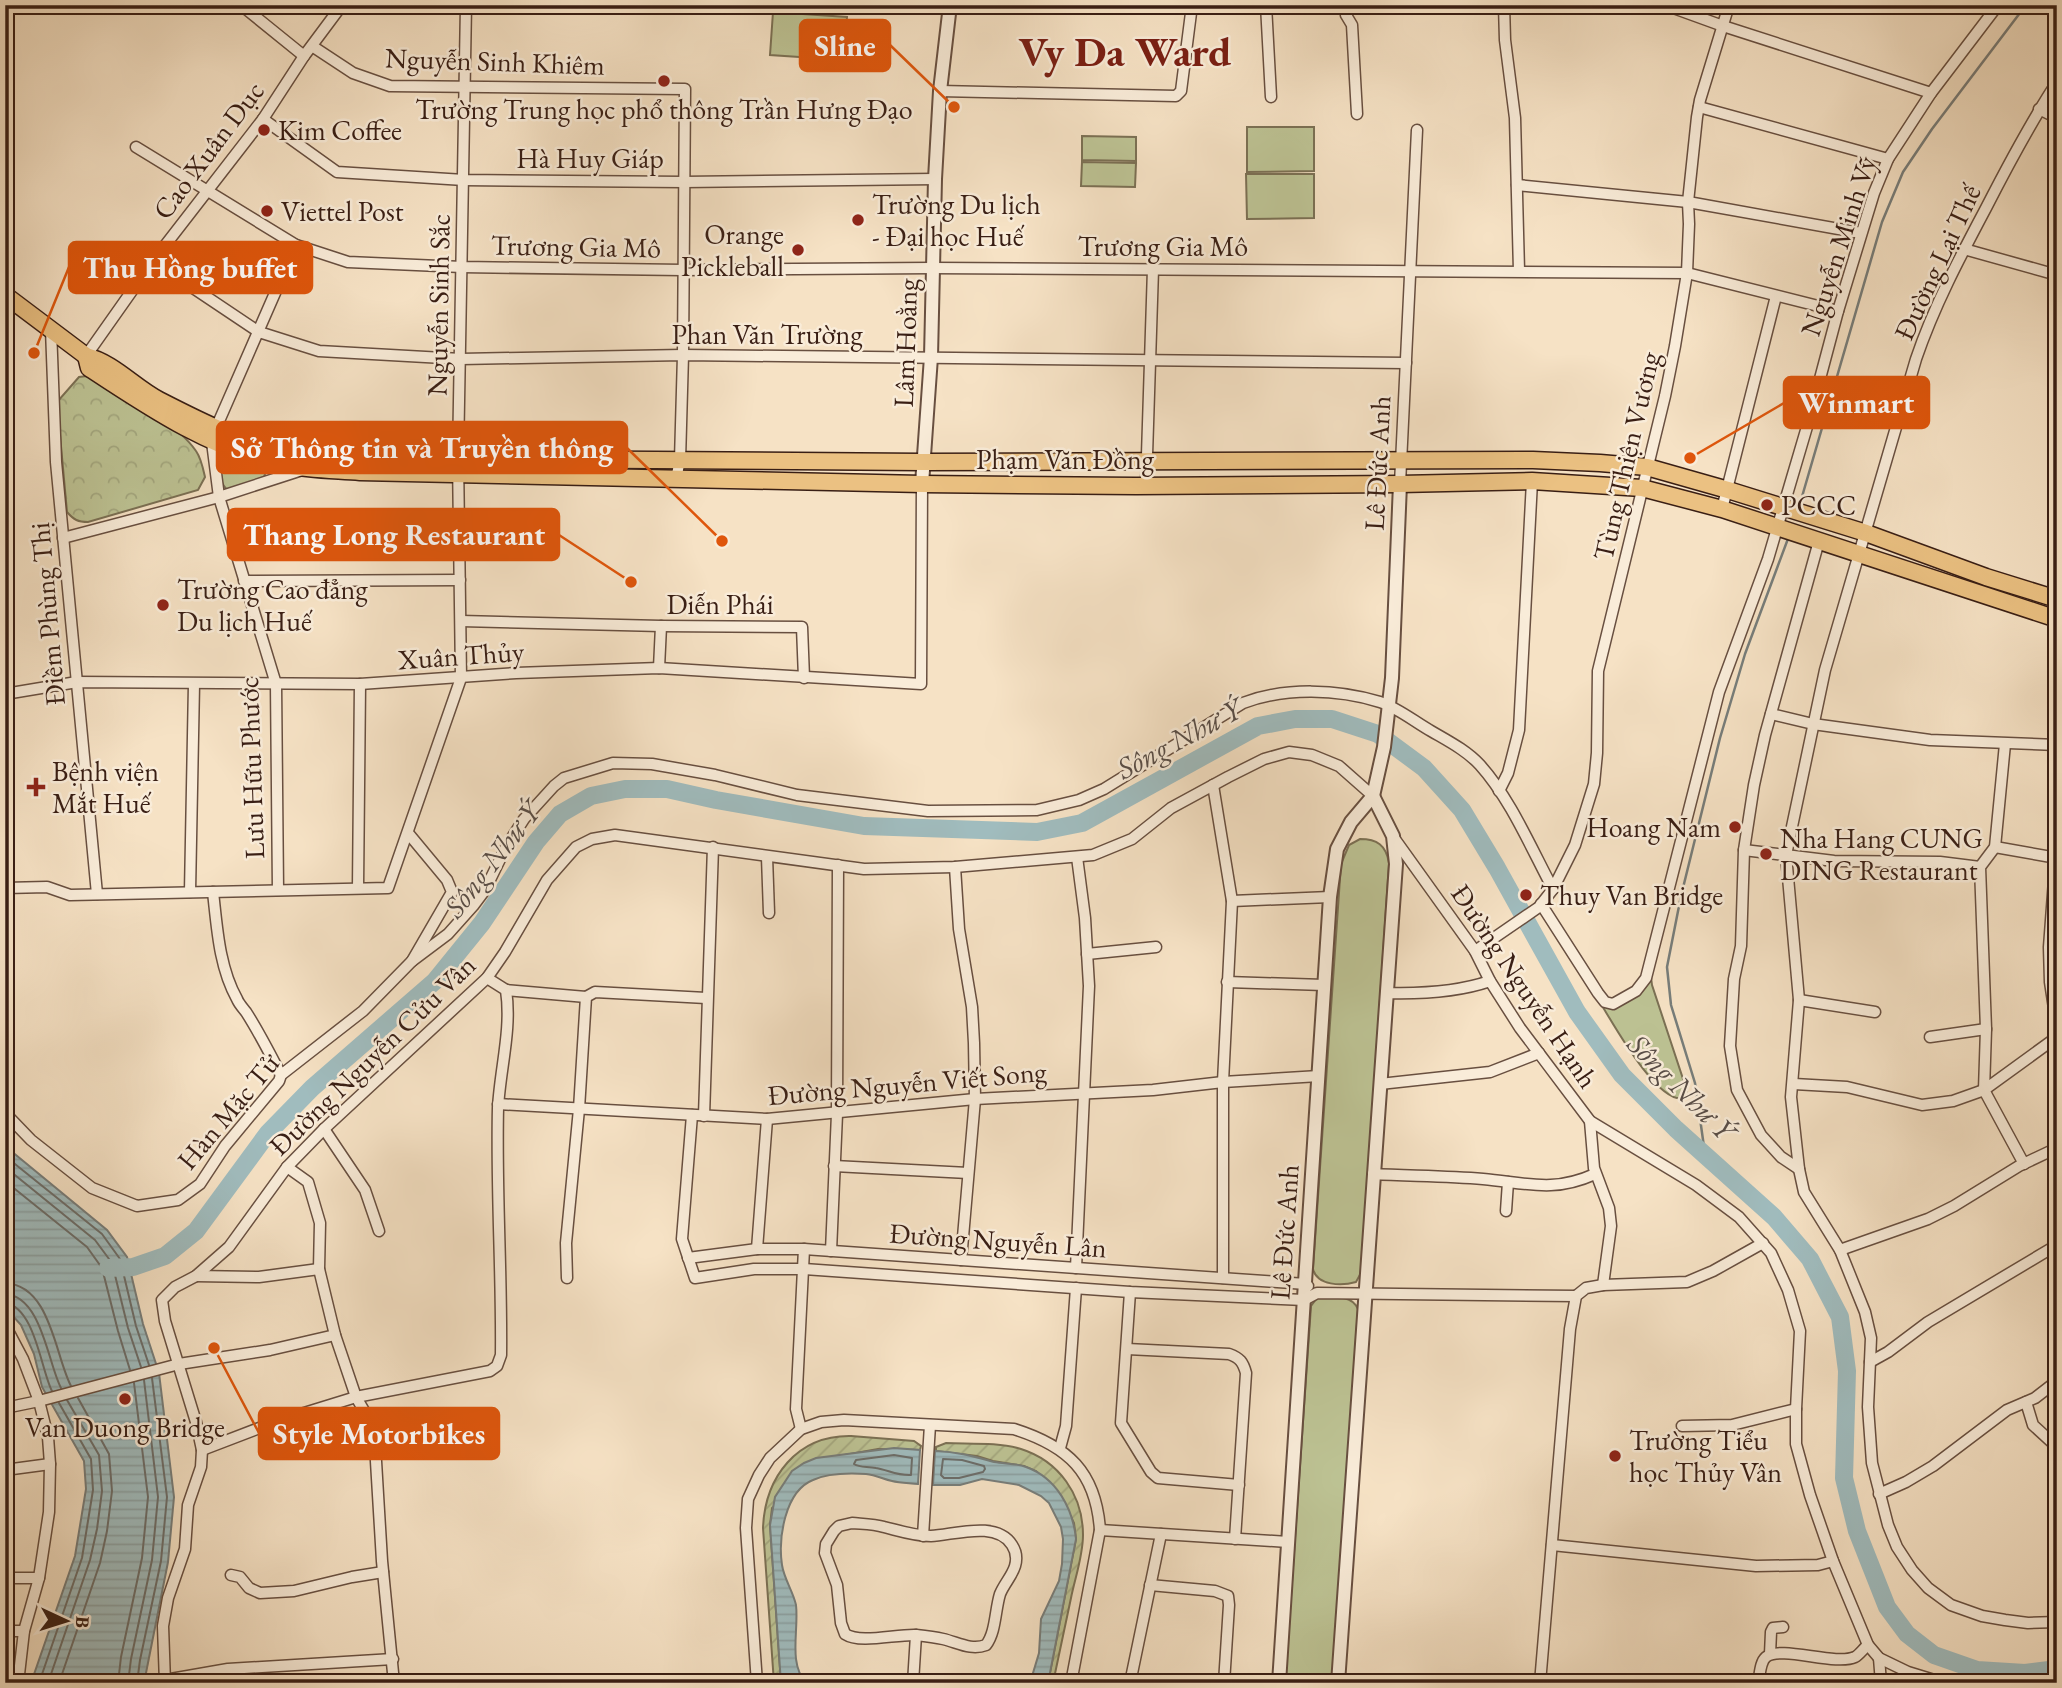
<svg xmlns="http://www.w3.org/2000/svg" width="2062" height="1688" viewBox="0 0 2062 1688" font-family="'EB Garamond',serif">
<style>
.grass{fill:#bdc394;stroke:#7b7054;stroke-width:2}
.forest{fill:url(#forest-crowns);stroke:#7b7054;stroke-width:2}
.garden{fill:url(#garden-furrows);stroke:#7b7054;stroke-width:2}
.water{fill:url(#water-rules);stroke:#777d7a;stroke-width:2}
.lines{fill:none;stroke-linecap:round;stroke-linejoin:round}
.shore{stroke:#6c6d69;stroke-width:2}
.stream{stroke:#777d7a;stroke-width:2.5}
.river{stroke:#a0bcbe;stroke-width:18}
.minor-casing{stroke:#684f40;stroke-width:13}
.tertiary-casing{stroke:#684f40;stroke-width:16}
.primary-casing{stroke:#391e14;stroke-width:19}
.minor{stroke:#f9ecd9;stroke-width:10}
.tertiary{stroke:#f9ecd9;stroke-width:12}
.primary{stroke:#ebc182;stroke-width:16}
.poi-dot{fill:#8f2418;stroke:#f9ecd9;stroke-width:2.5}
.labels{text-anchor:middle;stroke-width:5;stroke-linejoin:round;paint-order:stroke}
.street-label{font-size:28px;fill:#391e14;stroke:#f9ecd9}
.poi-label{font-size:28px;fill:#391e14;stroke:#f9ecd9;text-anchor:start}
.water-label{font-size:30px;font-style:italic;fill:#584d47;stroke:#f9ecd9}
.town-label{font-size:42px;font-weight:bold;fill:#7a1f14;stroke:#f9ecd9}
.leader{fill:none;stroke:#df560c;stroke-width:2.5}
.callout-dot{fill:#df560c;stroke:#f9ecd9;stroke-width:2.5}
.callout{fill:#df560c;stroke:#df560c;stroke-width:2.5}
.callout-label{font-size:30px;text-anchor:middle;font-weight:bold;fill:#fff}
</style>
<defs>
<pattern id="forest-crowns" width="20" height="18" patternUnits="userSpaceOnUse" patternTransform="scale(1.75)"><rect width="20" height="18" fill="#bdc394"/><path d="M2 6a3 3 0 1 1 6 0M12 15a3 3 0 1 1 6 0" fill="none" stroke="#a3a77f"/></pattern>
<pattern id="garden-furrows" width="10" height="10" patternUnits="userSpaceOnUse" patternTransform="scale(1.75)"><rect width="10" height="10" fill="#bdc394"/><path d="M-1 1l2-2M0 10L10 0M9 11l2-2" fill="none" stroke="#a3a77f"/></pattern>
<pattern id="water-rules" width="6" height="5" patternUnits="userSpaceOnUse" patternTransform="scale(1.75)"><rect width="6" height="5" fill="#a0bcbe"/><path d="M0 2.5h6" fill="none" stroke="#8ba1a2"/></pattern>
</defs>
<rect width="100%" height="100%" fill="#f6e2c5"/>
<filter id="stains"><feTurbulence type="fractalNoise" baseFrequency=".00286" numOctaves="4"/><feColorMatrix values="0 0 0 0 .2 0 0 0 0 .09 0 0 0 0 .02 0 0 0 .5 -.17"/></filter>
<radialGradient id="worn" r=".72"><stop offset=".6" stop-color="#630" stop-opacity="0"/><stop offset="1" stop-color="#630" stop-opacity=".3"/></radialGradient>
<g class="grass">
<path d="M773,12l74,5 -3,43 -74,-5z"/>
<path d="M1247,127h67v44l-67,1z"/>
<path d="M1082,136l54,1v24l-54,-1z"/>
<path d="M1082,162l54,1 -1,24 -54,-1z"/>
<path d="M1246,174h68v44l-67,1z"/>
<path d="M229,455l35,9 2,7 -2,6 -37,13c-8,-9 -9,-19 -6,-30z"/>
<path d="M1360,839c17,0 26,6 29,24l-27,408 -6,11c-14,4 -39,4 -43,-13l28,-405 8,-19z"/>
<path d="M1651,977l1,8 35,106 -3,7c-26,7 -70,-73 -83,-94 20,10 40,-11 50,-27z"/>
<path d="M1317,1298c15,0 34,-5 41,11l-25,374h-48l26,-377z"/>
</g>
<path class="forest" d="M87,376c33,19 88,44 109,75 5,7 7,17 9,26l-7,13 -110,32c-10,0 -14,-2 -21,-10l-10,-110 22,-25z"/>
<g class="garden">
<path d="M851,1436l63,5 7,5 -1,4 -42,-1 -39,7 -67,52 -2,17 11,158h-7l-11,-155c2,-51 34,-93 88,-92z"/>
<path d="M946,1443c24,1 52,-1 75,6 38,12 62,46 62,86 0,21 -8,43 -12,63 -6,28 -12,57 -18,85h-5l28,-144 -2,-16 -14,-28 -24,-24 -12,-5 -31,-5 -16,-5 -41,-5v-4z"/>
</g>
<g class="water">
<path d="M5,1146l102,84 20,27 16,67 16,49 15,124 -6,65 -24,121h-113l44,-127 11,-67 -2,-28 -42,-74 -8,-33 -13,-29 -16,-18z"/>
<path d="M894,1448l26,2 -2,34c-8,-1 -18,-1 -26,-3 -9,-2 -16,-6 -26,-7 -16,-1 -38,-1 -53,6 -28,11 -35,58 -31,85 2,14 11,26 14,40 3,25 -8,58 10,78h-25l-11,-158 5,-28 17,-26 12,-8 12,-5z"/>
<path d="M935,1451c24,1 37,5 59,11 11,2 22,1 32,5 31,11 47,42 50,72l-28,144h-18l9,-30 2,-34 18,-38 3,-17 1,-25 -2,-12 -12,-24 -8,-7 -22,-11 -37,-6 -22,6h-27z"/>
</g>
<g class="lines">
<g class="shore">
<path d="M5,1156l97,78 18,25 16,67 13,39"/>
<path d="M5,1167l90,73 17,23 16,65 13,39"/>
<path d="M5,1181l82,66 15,21 16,63 12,39"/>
<path d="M5,1283c46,2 50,73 66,103"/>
<path d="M5,1294c37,2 43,70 56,94"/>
<path d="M5,1303c30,4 36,67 47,88"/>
<path d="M894,1455l18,3 -1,17c-13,1 -23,-5 -35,-7 -8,-2 -16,0 -22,-4l2,-4z"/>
<path d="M943,1459l19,1 22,6 1,3 -2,3 -24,6h-15l-3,-3z"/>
<path d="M39,1683l43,-125 11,-68 -2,-31 -32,-56"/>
<path d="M48,1683l42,-123 7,-31 5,-38 -3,-36 -32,-55"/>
<path d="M59,1683l41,-120 7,-32 5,-40 -3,-37 -31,-56"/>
<path d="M118,1683l3,-26 21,-99 6,-61 -14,-114"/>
<path d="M128,1683l3,-24 21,-99 6,-63 -14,-117"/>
<path d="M137,1683l3,-23 21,-99 6,-64 -15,-119"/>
</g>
<g class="stream">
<path d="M1799,507l83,-285 21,-50 29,-43 94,-124"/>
<path d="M1705,1154l-10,-71 -24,-78 -4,-38 14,-71 39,-158 25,-84 44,-118"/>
</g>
<path class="river" d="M108,1268l25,-1 32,-11 31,-25 72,-98 44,-45 123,-107 47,-58 54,-81 24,-28 31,-18 34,-7h42l49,11 148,26 173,6 45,-9 176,-97 37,-7h37l46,15 46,34 38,42 35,58 80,144 45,63 54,54 98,88 36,42 30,58 7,54 -3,107 13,53 30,76 20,27 27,21 43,15 48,3 32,-4"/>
<defs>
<g id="minor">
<path d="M241,5l63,51"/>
<path d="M1266,5l5,92"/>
<path d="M1345,5l1,10 6,10 5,89"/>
<path d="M1504,5l1,35 10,78 4,153"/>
<path d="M1665,5l58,21 208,67"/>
<path d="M312,46l41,27 37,13 295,3 -2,266 -3,105 -4,19"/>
<path d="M2057,82c-26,40 -49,83 -71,126 -26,49 -52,98 -70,151l-91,311 -39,185 13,145 -8,97 8,72 5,23 36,58 25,62 6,26 -3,69 4,56 16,62 9,22 15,23 16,18 23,17 31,11 23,4 23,3 29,-1"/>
<path d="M940,91l236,5 5,-5 11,-86"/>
<path d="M1699,107l189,52"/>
<path d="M2039,109l18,9"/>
<path d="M263,119l74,53 127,8 220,2 251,-3"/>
<path d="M136,147l160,98 52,17 114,5 221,3 249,-2 755,5 151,38"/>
<path d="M1517,185l171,17 173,31"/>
<path d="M1964,249l93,26"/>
<path d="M153,261l106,71 60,19 142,8 222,-4 723,8"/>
<path d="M51,329l5,133 41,432"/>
<path d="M86,356l67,-95 110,-142 41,-63 38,-51"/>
<path d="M1400,484l17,-354"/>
<path d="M1146,486l7,-217"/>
<path d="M1722,509l54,-213"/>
<path d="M63,538l156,-41 83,-27"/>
<path d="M244,581l216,-1"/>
<path d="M461,621l200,5 141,1 2,51"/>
<path d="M659,668l2,-42"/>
<path d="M5,694l72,-12 283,2 156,-11 143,-5 262,16 1,-200"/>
<path d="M1771,714l42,10 117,16 127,5"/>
<path d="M2005,744l-10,103 -15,20 6,162 -2,61 40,74"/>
<path d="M1213,785l19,116 -9,181v196"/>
<path d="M1499,791l9,-18 11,-43 13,-249"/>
<path d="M1394,838l81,113 15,30 30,47 70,93 106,64 43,32 32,36 17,37 12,41 -4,78v35l14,51 23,66 35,84 11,13 29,14 36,11"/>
<path d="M2057,840l-8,107 1,35 7,46"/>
<path d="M1995,847l62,11"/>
<path d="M1744,850l90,11 106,1 40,5"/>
<path d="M767,857l2,56"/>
<path d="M955,867l4,62 13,78 2,36 1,56 -14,161"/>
<path d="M5,888l42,-1 23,8 318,-7 73,-210 -3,-220 8,-453"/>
<path d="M358,888l2,-204"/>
<path d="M278,890l-2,-206 -57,-187 -7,-55 4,-14 80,-183"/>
<path d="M190,892l4,-208"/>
<path d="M213,892c4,35 6,75 24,107 2,5 6,9 9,13 13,20 24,42 35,63"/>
<path d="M1232,901l98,-4"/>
<path d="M1541,904l57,89 7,9 8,2 23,-13 10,-13 73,-286 49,-133 41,-139 29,-109 36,-118 14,-34 43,-66 67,-88"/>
<path d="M1475,951l64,-44 14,-18 22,-44 19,-61 3,-31 1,-82 67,-275 10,-50 12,-73 2,-49 -1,-22 9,-85 3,-17 29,-95"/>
<path d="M1087,954l69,-7"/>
<path d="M412,961l36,-27 25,-28 12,-16 21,-43 18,-28 30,-33 10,-8 49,-15 39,1 63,11 82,20 131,16 109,-1 42,-10 25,-11 139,-86c42,-16 95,-14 137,-1 18,6 35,20 51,29 17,10 35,19 49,34 30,33 52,85 73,124"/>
<path d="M1227,982l97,3"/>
<path d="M506,990l80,7"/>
<path d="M1386,993c35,1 72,-1 104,-12"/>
<path d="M1799,1000l76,12"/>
<path d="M1930,1037l56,-8"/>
<path d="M1380,1084l110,-12 49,-19"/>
<path d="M1794,1084l53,3 75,18 31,-4 31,-11 73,-53"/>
<path d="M498,1104l269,15 208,-20 178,-9 70,-8 96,-6"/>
<path d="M5,1113l26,27 61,48 45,18 41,-6 22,-16 25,-38 54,-65 2,-6 82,-64 49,-50 40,-69 -5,-12 -39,-47"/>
<path d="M692,1115l-10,124 13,39 59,-9h50l326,23 174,8 13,-7 259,3"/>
<path d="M704,1116l9,-269"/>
<path d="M1590,1121l4,47 15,40 2,18 -8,59"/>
<path d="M324,1129l41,61 14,41"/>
<path d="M834,1166l134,7"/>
<path d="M287,1167l21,15 12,41 -1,46 16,66 21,62 18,31 8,133 12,122"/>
<path d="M1799,1169l-18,-12 -20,-22 -24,-45 -7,-44 4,-67 7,-33 3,-96 10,-65 11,-50 54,-194"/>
<path d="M1373,1174c36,2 73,2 110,5 44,4 70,14 112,-5"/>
<path d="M1506,1211l2,-29"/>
<path d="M757,1249l10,-130"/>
<path d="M1840,1250l88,-31 26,-13 65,-40 38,-18"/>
<path d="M831,1251l6,-137 1,-249"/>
<path d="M688,1258l69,-9h47l502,35 2,2"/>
<path d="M1076,1268l13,-282 -4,-68 -8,-61"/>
<path d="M196,1276l63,1 60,-8"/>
<path d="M567,1278l-1,-35 13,-134 7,-112 9,-5 111,6"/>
<path d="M1130,1292l-9,131 30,49 7,6 81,7"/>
<path d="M5,1325l18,34 16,42 9,36 2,27 -1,48 -10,66 -15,53 -6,52"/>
<path d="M1127,1349l102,5c11,4 14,8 17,19l-11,166"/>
<path d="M1870,1362l18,-10 40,-30 129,-77"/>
<path d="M2026,1402l7,23 24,22"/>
<path d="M5,1408l34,-7 140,-37 91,-14 65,-15"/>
<path d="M1682,1426l50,-1 64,-16"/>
<path d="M801,1429l-5,-20 8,-160"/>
<path d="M1060,1448l6,-22 10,-138"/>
<path d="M202,1450l73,-28 81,-25 134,-26 7,-5 4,-11c1,-82 -5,-164 -3,-247 2,-39 14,-79 8,-118l-19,-12"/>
<path d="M5,1470l45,-6"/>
<path d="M1879,1494l27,-12 27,-16 74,-56 28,-12 22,-17"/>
<path d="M852,1523c11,1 22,1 32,4 16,4 31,9 47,9 23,-1 65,-16 81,9 4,6 5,14 3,21 -3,10 -11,18 -15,28 -5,16 -4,38 -14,51 -15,6 -29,-3 -43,-6 -9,-2 -18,-3 -27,-4 -20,-1 -56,9 -71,-1l-4,-11 -4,-38 -12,-32 1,-9 8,-13 5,-5z"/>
<path d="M1100,1530l188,12"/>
<path d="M923,1536l7,-111"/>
<path d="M1552,1545l204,21 62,-1 15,-4"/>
<path d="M231,1575l9,2 9,11 11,5 34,-2 58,-14 31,-5"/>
<path d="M5,1578h34"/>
<path d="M1150,1585l65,6 13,5 1,9 -5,78"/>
<path d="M5,1631h19"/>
<path d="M1770,1654l1,-22 2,-4 10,-1"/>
<path d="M1879,1658l2,25"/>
<path d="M165,1680l63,-11 165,-10"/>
<path d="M165,1683l-2,-57 5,-28 17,-49 3,-44 13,-38 1,-17 -6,-28 -31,-101 -3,-21 13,-13 21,-11 33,-29 58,-80 37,-38 163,-151 18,-26 42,-72 29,-33 16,-8 23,-4 249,34 91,-2 138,-12 39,-16 39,-31 57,-31 36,-18 25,-7 23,3 27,11 34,30"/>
<path d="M757,1683l-11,-155 2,-29 11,-24 11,-17 31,-29 20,-7 23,-2 170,9c54,17 82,43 86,101l-29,153"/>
<path d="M913,1683l3,-48"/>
<path d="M1130,1683l31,-149"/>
<path d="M1540,1683l30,-354 6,-33 10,-8 17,-3 84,-3 26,-11 50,-28"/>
<path d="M1758,1683c2,-8 2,-21 8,-26 15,-12 69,9 89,0 4,-2 9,-9 13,-12"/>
</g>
<g id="tertiary">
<path d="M922,484l9,-127 4,-178 5,-88 10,-86"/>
<path d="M1279,1683l51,-786 7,-48 14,-27 22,-26 11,-49 8,-69 8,-194"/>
<path d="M1338,1683l58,-819 -3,-28 -20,-40"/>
</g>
<g id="primary">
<path d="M5,295l81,61c28,7 48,31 73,44 41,21 84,43 129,51 23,5 47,5 70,7l565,4 610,-2 67,3 47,4 81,23 138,43 120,44 71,22"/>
<path d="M86,356l3,12c62,41 123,82 196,97 25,5 50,5 75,7l562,12 214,2 264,-2 132,-3 110,7 80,21 335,110"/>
</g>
</defs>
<use href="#minor" class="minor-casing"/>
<use href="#tertiary" class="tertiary-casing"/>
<use href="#primary" class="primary-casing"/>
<use href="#minor" class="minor"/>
<use href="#tertiary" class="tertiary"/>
<use href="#primary" class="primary"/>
</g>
<g class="poi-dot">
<circle cx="664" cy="81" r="7"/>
<circle cx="264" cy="130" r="7"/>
<circle cx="267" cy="211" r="7"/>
<circle cx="858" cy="220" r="7"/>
<circle cx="798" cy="250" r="7"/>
<circle cx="1767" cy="505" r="7"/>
<circle cx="163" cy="605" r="7"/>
<path d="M32.5 776.5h7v7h7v7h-7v7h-7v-7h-7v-7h7z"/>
<circle cx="1735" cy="827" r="7"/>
<circle cx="1766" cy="854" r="7"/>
<circle cx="1526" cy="895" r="7"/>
<circle cx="125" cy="1399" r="7"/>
<circle cx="1615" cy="1456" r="7"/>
</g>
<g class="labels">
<g class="street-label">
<text transform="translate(495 61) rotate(2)" y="10">Nguyễn Sinh Khiêm</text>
<text transform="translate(208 150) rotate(-53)" y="10">Cao Xuân Dục</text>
<text x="590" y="168">Hà Huy Giáp</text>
<text transform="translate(576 246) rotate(1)" y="10">Trương Gia Mô</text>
<text x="1163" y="256">Trương Gia Mô</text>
<text transform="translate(1838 246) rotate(-72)" y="10">Nguyễn Minh Vỹ</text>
<text transform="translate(1937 262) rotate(-65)" y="10">Đường Lại Thế</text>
<text transform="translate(438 305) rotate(-89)" y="10">Nguyễn Sinh Sắc</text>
<text x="767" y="344">Phan Văn Trường</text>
<text transform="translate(905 343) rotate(-88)" y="10">Lâm Hoằng</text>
<text transform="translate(1626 456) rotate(-77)" y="10">Tùng Thiện Vương</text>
<text x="1065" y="469">Phạm Văn Đồng</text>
<text transform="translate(1377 463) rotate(-87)" y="10">Lê Đức Anh</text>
<text x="720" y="614">Diễn Phái</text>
<text transform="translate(47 614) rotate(-95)" y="10">Điềm Phùng Thị</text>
<text transform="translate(461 655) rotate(-4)" y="10">Xuân Thủy</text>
<text transform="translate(251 768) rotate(-92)" y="10">Lưu Hữu Phước</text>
<text transform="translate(1525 986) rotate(56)" y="10">Đường Nguyễn Hạnh</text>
<text transform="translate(372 1055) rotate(-44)" y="10">Đường Nguyễn Cửu Vân</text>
<text transform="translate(907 1083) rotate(-5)" y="10">Đường Nguyễn Viết Song</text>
<text transform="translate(228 1111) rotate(-50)" y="10">Hàn Mặc Tử</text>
<text transform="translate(1284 1232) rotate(-86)" y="10">Lê Đức Anh</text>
<text transform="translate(998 1240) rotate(4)" y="10">Đường Nguyễn Lân</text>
</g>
<g class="poi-label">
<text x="664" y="119" text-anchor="middle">Trường Trung học phổ thông Trần Hưng Đạo</text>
<text x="278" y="140">Kim Coffee</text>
<text x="872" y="214">Trường Du lịch<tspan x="872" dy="32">- Đại học Huế</tspan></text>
<text x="281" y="221">Viettel Post</text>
<text x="784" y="244" text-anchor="end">Orange<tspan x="784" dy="32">Pickleball</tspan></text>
<text x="1781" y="515">PCCC</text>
<text x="177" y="599">Trường Cao đẳng<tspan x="177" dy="32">Du lịch Huế</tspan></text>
<text x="52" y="781">Bệnh viện<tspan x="52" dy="32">Mắt Huế</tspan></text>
<text x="1721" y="837" text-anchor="end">Hoang Nam</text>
<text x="1780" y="848">Nha Hang CUNG<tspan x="1780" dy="32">DING Restaurant</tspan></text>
<text x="1540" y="905">Thuy Van Bridge</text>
<text x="125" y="1437" text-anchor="middle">Van Duong Bridge</text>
<text x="1629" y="1450">Trường Tiểu<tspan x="1629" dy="32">học Thủy Vân</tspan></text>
</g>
<g class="water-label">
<text transform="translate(1179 739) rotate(-28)" y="10">Sông Như Ý</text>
<text transform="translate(492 860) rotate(-52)" y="10">Sông Như Ý</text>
<text transform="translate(1681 1087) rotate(45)" y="10">Sông Như Ý</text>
</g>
<g class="town-label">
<text x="1125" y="66">Vy Da Ward</text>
</g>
</g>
<path class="leader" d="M954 107L890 45M34 353L69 267M1690 458L1784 403M722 541L627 448M631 582L559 535M214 1348L259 1433"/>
<g class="callout-dot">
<circle cx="954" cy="107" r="7"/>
<circle cx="34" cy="353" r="7"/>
<circle cx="1690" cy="458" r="7"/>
<circle cx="722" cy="541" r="7"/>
<circle cx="631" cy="582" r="7"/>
<circle cx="214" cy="1348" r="7"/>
</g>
<g class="callout">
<rect x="800" y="20" width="90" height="51" rx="7"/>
<rect x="69" y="242" width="243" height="51" rx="7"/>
<rect x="1784" y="377" width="145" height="51" rx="7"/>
<rect x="217" y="422" width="410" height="51" rx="7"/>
<rect x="228" y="509" width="331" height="51" rx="7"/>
<rect x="259" y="1408" width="240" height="51" rx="7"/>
</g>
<g class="callout-label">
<text x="845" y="56">Sline</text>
<text x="190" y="278">Thu Hồng buffet</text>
<text x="1856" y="413">Winmart</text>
<text x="422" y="458">Sở Thông tin và Truyền thông</text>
<text x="394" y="545">Thang Long Restaurant</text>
<text x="379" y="1444">Style Motorbikes</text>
</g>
<rect width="2062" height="1688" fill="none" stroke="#f6e2c5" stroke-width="28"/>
<rect x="7" y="7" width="2048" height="1674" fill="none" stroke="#391e14" stroke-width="3.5"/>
<rect x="14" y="14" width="2034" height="1660" fill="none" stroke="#391e14" stroke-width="2"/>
<g transform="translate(66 1621) rotate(94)" stroke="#f9ecd9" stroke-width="5" paint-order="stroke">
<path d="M0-5L12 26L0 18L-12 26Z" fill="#391e14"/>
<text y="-10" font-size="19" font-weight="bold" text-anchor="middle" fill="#391e14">B</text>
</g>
<rect width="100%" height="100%" filter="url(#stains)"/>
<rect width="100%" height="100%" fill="url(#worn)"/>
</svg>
